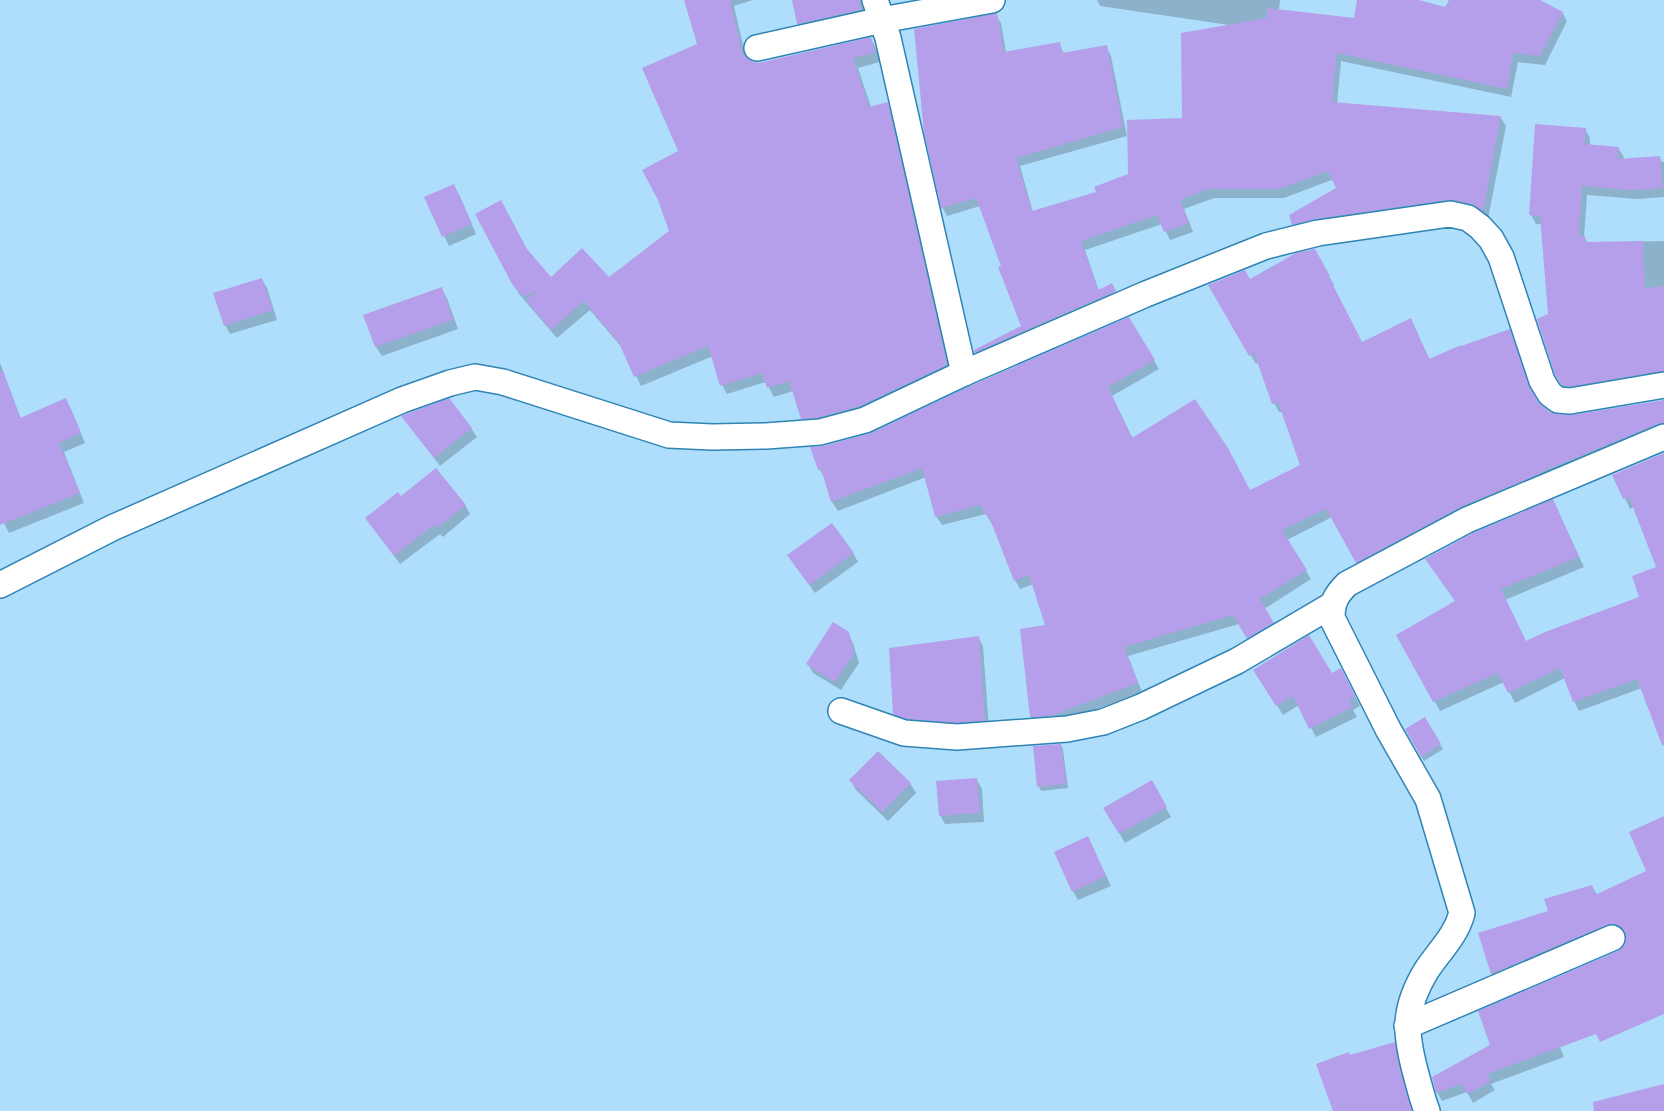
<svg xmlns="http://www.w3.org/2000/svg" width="1664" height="1111" viewBox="0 0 1664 1111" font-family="'DM Sans',sans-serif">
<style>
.shadow{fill:#0003}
.building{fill:#b59fea}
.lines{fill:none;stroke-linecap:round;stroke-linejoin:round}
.street-casing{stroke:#2e84b4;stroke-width:28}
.street{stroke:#fff;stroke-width:25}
</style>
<rect width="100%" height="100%" fill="#afdefd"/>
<g class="shadow">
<path d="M685,0h68l-19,6 12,52 7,5 6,1 112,-25 5,9 4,14 -22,6 13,39 16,-4 5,9 60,263 -144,53 -6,-10 -9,-27 -19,6 -8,-15 -39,12 -5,-9 -9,-29 -72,30 -18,-37 -33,-39 -33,28 -38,-44 -6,-10 14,-33 24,27 58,1 61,-48 10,-79 18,-107z"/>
<path d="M793,0h77l-2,19 -64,14 -6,-9z"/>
<path d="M1097,0h183l-1,10 76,9 3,-19h57l31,8 5,-8h86l25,12 5,9 -22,44 -27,-3 -7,35 -170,-36 -4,43 164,14 5,8 -18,93 -190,14 -5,-9 45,-36 -4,-9 -50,19h-70l-30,11 9,23 -23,8 -8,-16 -77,26 14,41 13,-6 8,15 -140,61 -5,-10 48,-24 -43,-121 -33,10 -5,-9 54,-192 5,8 5,29 53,-9 5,11 42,-7 5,9 16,80 -107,30 13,46 64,-19 33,-18 53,-56 46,-94 -129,-19z"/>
<path d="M1585,129l5,9v7l28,3 6,9 -1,3 36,-3 3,5h2v35l-27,2 -50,-4 -3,42 4,6 76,-2v139l-97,13 -11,-19 -7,-59 -7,-91h-6l-5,-9z"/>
<path d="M459,194l17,40 -27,12 -23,-48z"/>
<path d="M1314,250l20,35 -1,1 29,57 53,-14 15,31 79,-29 5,9 19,56 7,10 9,7 8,3h15l92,-15v29l-302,141 -30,-54 -45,23 24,39 -47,30 14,23 -25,15 -14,-23 -111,32 14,36 -80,30 -26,4 -5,-9 16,-91 -13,-42 -14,5 -5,-9 -22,-57h-2l-5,-9 -44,11 -6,-9 -10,-39 -88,34 -6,-9 -7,-24 -6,-9 5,-22 47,-13 258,-116 30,51 -47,27 21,43 117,52 52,-26 -20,-53h-3l-5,-9 -15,-41 -3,2 -47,-79 41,-4z"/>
<path d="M262,279l5,9 10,32 -47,14 -5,-9z"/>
<path d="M441,289l6,9 11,31 -76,27 -6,-9 -11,-31z"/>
<path d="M0,363l21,56 50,-10 14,34 -21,9 20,51 -75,30 -9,-18z"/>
<path d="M403,417l68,11 6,9 -37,29z"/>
<path d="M1664,454v293l-22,-59 -63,23 -5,-10 -9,-23 -50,25 -11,-21 -64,29 -42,-75 58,-34 102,-91 26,56 -79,33 21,42 115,-44 16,-30 -23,-61 -4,2 -16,-34z"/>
<path d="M401,498l64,7 5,9 -27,23 -3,-3 -40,30 -33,-46z"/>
<path d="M853,553l5,9 -43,31 -21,-29z"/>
<path d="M848,633l5,10 6,20 -18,27 -28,-17 -5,-9z"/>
<path d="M979,638l4,8 6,83 -90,-7 -5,-9z"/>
<path d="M1332,675l14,4 14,27 -7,4 4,7 -41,20 -17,-32 -16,10 -23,-36z"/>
<path d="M1424,719l19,30 -19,12 -18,-31z"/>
<path d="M1061,745l2,4 5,39 -27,3 -2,-4z"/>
<path d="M976,779l6,10 2,33 -39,2 -5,-9z"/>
<path d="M851,781l59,2 6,10 -28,28 -32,-31z"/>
<path d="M1151,782l20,35 -46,26 -20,-35z"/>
<path d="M1664,817v163l-109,54 9,23 -73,27 4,6 -22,13 -6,-11 -25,9 -5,-9 55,-47 126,-93 7,-5 2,-11 -7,-3 -123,50 -5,-9 -13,-40 71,-22 42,-26 5,9 51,-23z"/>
<path d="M1088,837l23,49 -33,14 -5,-9z"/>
<path d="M1394,1043l5,9 5,24 9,35h-78z"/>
</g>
<g class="building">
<path d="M684,0h46l13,56h2l8,6 6,1 112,-26 4,16 -22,5 16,49 19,-5 59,263 -87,41 -42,12 -17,1 -12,-38 -22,7 -5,-15 -42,13 -12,-40 -74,31 -15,-34 -35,-42 -33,29 -25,-30 12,-9 -16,5 -10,-12 -37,-70 26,-14 26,49 24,28 31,-29 27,29 60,-46 -11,-31 -16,-30 36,-19 -36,-83 55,-24z"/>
<path d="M792,0h67l2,10 -64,14z"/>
<path d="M1357,0h62l26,7 4,-7h91l23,12 -23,44 -27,-3 -6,36 -170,-36 -5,49 169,14 -18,95 -12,-7 -23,-4 -132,19 -24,6 -3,-10 47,-27 -8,-17 -49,18h-71l-28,11 9,23 -25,9 -7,-17 -76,26 17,49 14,-7 4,8 -142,62v-3l47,-24 -23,-59 3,-1 -25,-68 -35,10 -17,-75 -10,-104 83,-16 7,39 56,-10 2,11 45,-8 16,82 -107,31 16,53 64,-19 -2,-5 34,-13 -1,-54 55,-2 -1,-85 86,-15v-10l87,10z"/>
<path d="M1535,124l51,4 -1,16 34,3 -1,12 42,-3 3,32 -32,2 -49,-4 -3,50h6l1,6 57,-1 2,47 19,-2v85l-95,16 -8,-3 -6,-9 -18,-56 11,-5 -8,-98 -11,-1z"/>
<path d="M454,184l18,40 -30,13 -18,-40z"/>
<path d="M1315,249l15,27 -1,1 33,65 49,-24 18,41 32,-14v1l49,-17 20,59 8,14 11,10 8,2 15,1 92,-15v23l-6,1 -117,48v1l-80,34 -105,56 -30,-54 -44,21 25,40 -47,29 14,24 -27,16 -14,-24 -109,32 14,36 -80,30v2l-28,2 -10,-88 25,-4 -16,-50 -15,6 -26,-67 -3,1 -4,-10 -46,12 -13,-49 -91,34 -10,-33 -3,1 -8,-23 14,-1 47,-13 99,-47 159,-69 26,43 -47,27 24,51 63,-39 33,49 22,42 50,-25 -22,-63 -6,2 -18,-51 -5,3 -41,-71 37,-15 5,9 46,-26z"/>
<path d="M262,278l11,32 -49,16 -11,-33z"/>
<path d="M442,287l11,33 -78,27 -12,-32z"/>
<path d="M3,371l17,47 46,-20 15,35 -22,10 21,50 -80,32v-153z"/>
<path d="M449,398l23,30 -38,30 -33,-42z"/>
<path d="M1664,453v292h-2l-25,-66 -64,23 -13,-34 -52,25 -10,-20 -65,29 -37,-67 59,-34 -30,-42 48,-26 80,-34 26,58 -78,32 25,52 19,-9 94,-35 -7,-21 24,-9 -27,-70 -6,2 -11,-24z"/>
<path d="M436,468l30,37 -29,23 -3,-3 -40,31 -29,-38 33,-26 3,4z"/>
<path d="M832,523l22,30 -45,32 -22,-30z"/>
<path d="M833,622l16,10 5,21 -19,29 -29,-18z"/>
<path d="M1309,635l23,38 9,-5 14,28 -6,4 4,7 -44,22 -16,-33 -17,10 -23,-36z"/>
<path d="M979,636l6,85 -28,2 -50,-4 -14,-5 -4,-66z"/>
<path d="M1425,717l16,27 -20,13 -16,-28z"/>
<path d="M1061,744l5,40 -29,3 -4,-41z"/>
<path d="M878,751l33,32 -29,29 -33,-32z"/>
<path d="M977,778l3,35 -41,3 -3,-35z"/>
<path d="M1152,780l15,27 -48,27 -16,-26z"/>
<path d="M1664,816v198l-64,28 -4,-8 -109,40 4,7 -24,13 -6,-10 -25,9 -4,-16 58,-32 -12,-34 140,-60 6,-5 2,-7 -1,-7 -4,-5 -7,-3 -7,1 -116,49 -13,-41 70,-22 -4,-12 48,-14 3,10 51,-24 -17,-39z"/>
<path d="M1088,836l18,40 -34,16 -18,-40z"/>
<path d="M1395,1042l4,24 13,45h-79l-17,-47 33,-12 1,3z"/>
<path d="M1664,1084v27h-70l-1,-9z"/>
</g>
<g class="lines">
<defs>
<g id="street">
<path d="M875,0l13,38 76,335"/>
<path d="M757,48l125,-28 110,-20"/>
<path d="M0,585l112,-57 290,-128 48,-17 25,-6 28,5 166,53 43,2 54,-1 54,-4 45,-12 99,-47 182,-79 120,-48 52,-13 132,-19 18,4 12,9 11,12 10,18 41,124 8,13 8,6 12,1 94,-16"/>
<path d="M841,711l63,22 53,4 110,-8 36,-7 38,-15 96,-46 95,-56"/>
<path d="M1407,1026l205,-88"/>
<path d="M1427,1111c-4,-10 -7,-22 -10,-33 -12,-43 -15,-67 9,-107 13,-20 30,-35 36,-58l-34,-114 -40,-70 -56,-111c0,-16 4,-23 15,-34l120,-64 197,-83"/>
</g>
</defs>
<use href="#street" class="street-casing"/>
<use href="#street" class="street"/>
</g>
</svg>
